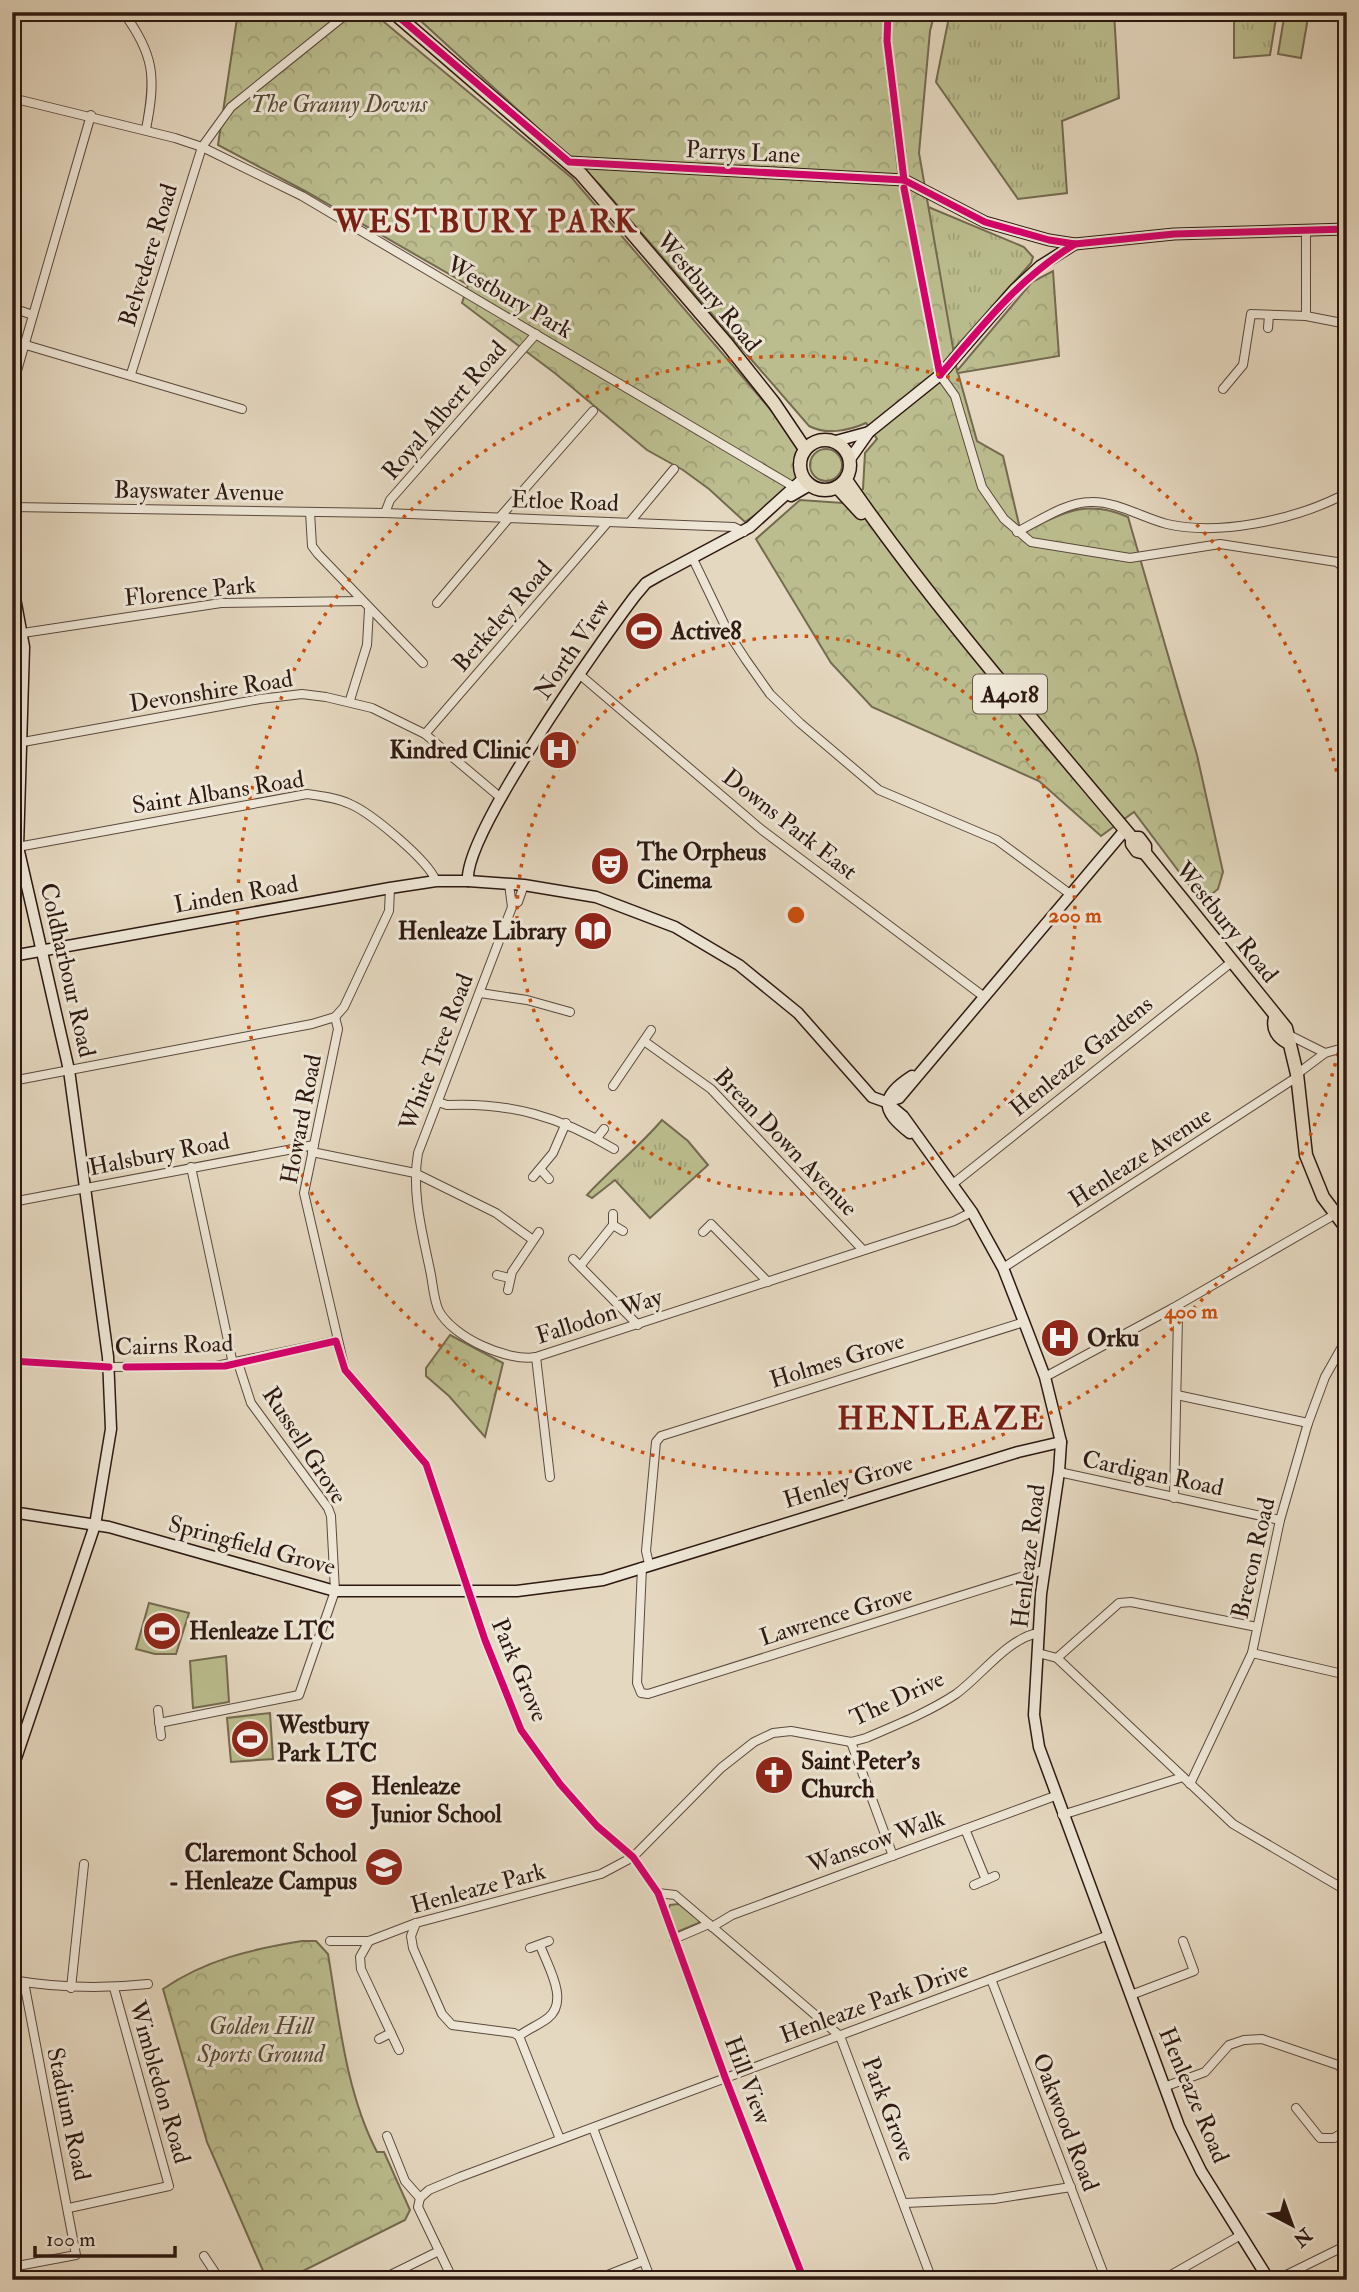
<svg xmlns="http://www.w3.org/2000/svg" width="1359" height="2292" viewBox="0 0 1359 2292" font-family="'IM FELL Double Pica',serif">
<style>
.grass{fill:url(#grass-tufts);stroke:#746a50;stroke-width:2}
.park{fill:url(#park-crowns);stroke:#746a50;stroke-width:2}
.garden{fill:#bbbd8e;stroke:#746a50;stroke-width:2}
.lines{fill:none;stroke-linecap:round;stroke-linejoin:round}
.street-casing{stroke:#5b483d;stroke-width:10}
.secondary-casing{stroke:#2d1811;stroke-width:13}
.primary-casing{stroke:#2d1811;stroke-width:15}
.street{stroke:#eee6d6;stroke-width:8}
.secondary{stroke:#eee6d6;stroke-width:10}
.primary{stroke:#e5d8c0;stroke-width:12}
.cycleway-casing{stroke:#eee6d6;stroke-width:11}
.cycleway{stroke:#d6006c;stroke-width:7}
.ring{fill:none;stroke:#cc4f0d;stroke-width:3.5;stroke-dasharray:3.5 7}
.labels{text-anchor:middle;stroke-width:6;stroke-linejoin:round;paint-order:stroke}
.shield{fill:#eee6d6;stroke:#67564c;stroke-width:2}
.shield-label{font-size:23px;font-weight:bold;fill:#2d1811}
.park-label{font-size:24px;font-style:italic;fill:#584a36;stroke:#eee6d6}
.street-label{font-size:24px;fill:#2d1811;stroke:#eee6d6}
.poi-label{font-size:24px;font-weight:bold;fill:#2d1811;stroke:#eee6d6;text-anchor:start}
.district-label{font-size:32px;font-weight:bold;letter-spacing:2px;fill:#7a1f14;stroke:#eee6d6}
.centre{fill:#cc4f0d;stroke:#eee6d6;stroke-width:3.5}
.ring-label{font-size:21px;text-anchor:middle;font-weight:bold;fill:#cc4f0d;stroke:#eee6d6;stroke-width:6;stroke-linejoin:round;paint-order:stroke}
</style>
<defs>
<pattern id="grass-tufts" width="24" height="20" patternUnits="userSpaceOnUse" patternTransform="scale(1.75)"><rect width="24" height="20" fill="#bbbd8e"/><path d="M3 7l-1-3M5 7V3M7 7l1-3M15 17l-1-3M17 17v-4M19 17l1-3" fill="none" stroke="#a1a279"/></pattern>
<pattern id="park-crowns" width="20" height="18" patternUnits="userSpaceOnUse" patternTransform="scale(1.75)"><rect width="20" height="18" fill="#bbbd8e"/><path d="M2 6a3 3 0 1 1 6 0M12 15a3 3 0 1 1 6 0" fill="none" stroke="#a1a279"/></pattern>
</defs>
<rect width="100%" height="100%" fill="#e5d8c0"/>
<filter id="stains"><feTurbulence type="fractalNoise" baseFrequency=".00286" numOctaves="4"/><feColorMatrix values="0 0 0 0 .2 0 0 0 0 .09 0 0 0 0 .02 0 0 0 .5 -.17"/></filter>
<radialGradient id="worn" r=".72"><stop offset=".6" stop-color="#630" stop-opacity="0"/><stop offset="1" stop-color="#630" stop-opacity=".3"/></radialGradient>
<g class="grass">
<path d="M950,12h164l5,86 -57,23 5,72 -49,6 -82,-117z"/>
<path d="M1234,12h43l-7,43 -36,3z"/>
<path d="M926,206l98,41 9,10 -2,6 -76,85 -8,4z"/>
<circle cx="826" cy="465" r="16"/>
<path d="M662,1120l26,21 20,24 -58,53 -35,-38 -23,18 -5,-3c25,-27 52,-48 75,-75z"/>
<path d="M679,1904l22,18 -24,10 -9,-22 2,-5z"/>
</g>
<g class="park">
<path d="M238,12h134l200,166 228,266 -2,41 -53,37 -36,-33 -26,-19 -36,-20 -91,-76 -94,-71 6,-18 -163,-94 -87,-46z"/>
<path d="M411,12h524l-5,19 -11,122 38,218 75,-89 21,-11 6,85 -101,17 19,68 26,15 18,77c41,-19 63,-35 107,-16l69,238 26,117 -5,17 -11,9 -12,-5 -61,-81 -33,24 -62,-55 -167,-74 -41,-44 -75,-124 44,-39 43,3 20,-14 2,-36 12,-14 -11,-16c-18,8 -40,12 -57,3l-210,-242z"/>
<path d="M450,1335l53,28 -18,74 -36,-41 -23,-20v-8z"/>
<path d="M302,1941h14l12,13c11,65 18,139 49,198h7l26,58 -5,10 -120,60h-18l-60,-138 -44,-153c42,-29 89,-40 139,-48z"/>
</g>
<g class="garden">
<path d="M1285,12h24l-8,46 -23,-4z"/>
<path d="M149,1603l40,10 -13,41h-21l-19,-5z"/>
<path d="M226,1656l3,46 -36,6 -3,-47z"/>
<path d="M270,1713l3,46 -42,3 -4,-44z"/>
</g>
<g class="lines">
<defs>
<g id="street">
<path d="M123,12c32,43 33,66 23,117"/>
<path d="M888,12l-1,29 17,147 36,187 15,21 27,91 22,32 27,23 99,16 90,-14 117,18 10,9"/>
<path d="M12,98l163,40 27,9 100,49 492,291"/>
<path d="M12,308l21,7"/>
<path d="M1306,316v-85"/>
<path d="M1268,328l1,-13"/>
<path d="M26,345l216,64"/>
<path d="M131,374l71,-227 29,-40 118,-95"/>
<path d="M12,388l79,-273"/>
<path d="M1223,389l20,-24 8,-51 55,2 41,8"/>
<path d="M12,507l373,6 349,14 10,5"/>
<path d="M310,512l2,34 6,8 105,109"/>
<path d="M385,513l5,-13 146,-166"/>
<path d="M500,517l93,-106"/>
<path d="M630,522l44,-53"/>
<path d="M1017,532c22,-11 49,-30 74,-30 25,-1 52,16 76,22 52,12 125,-4 172,-27"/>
<path d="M693,559l36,75 17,26 24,34 30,29 79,67 118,50 73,54"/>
<path d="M437,603l72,-85"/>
<path d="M12,630l11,3 198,-30 141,-2"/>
<path d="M579,674l183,156 221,166"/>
<path d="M350,700l17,-55 2,-36"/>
<path d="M425,734l183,-212"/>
<path d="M23,742l237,-43 42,-5 24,3 46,11 53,26 76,64"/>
<path d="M12,848l295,-54c15,2 30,4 43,10 21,9 78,56 86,77"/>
<path d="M509,884l3,23"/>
<path d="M524,885l-6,17 -6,5 -94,246c-7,41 5,82 13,122 2,11 3,26 8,36 14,26 68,51 97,46l418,-136 18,-9"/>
<path d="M480,993l47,7 43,12"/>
<path d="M335,1017l3,12 -34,164 41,177 81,94 59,176 36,90 39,54 37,42 36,31 25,36 67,184 79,203"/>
<path d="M1289,1035l36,18"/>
<path d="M644,1041l67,48 152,161"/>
<path d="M1297,1074l28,-21 22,-6"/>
<path d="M12,1081l300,-57 23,-7 9,-10 45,-96 1,-23"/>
<path d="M613,1086l38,-56"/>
<path d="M438,1102l9,3c62,-3 114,12 167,44"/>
<path d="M597,1138l7,-9"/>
<path d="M312,1152l103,21 81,40 37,27"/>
<path d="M191,1167l42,197"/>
<path d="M541,1170l8,9"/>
<path d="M533,1177l20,-24 13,-30"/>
<path d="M954,1183l279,-222"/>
<path d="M12,1202l302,-57"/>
<path d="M613,1214v11l10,6"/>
<path d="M703,1232l8,-8 57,58"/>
<path d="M573,1259l65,66"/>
<path d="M581,1265l32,-40"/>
<path d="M1003,1268l294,-191"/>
<path d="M497,1275l12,3"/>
<path d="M508,1290l4,-18 27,-40"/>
<path d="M1173,1308l5,9 -4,181"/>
<path d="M536,1357l14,120"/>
<path d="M12,1361l97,6 107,-1 120,-25"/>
<path d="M1045,1377l128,-69 161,-93"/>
<path d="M1177,1395l131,28"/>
<path d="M1059,1472l221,48"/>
<path d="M649,1564l-3,-13 10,-109 5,-6 363,-114"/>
<path d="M642,1567l-5,116 4,10 7,1 395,-124"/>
<path d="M1038,1653l19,5 176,166 114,67"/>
<path d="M1252,1653l95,22"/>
<path d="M1057,1658l62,-55 12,-1 126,25"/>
<path d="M158,1710l3,26"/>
<path d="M159,1723l140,-28 36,-104 -4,-75 -3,-8 -77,-105 -13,-40"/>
<path d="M851,1742l42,114"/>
<path d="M1190,1784l62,-131 28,-133 28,-97 17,-46 22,-39"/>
<path d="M1062,1815l121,-38"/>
<path d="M965,1829l21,51"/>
<path d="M974,1885l21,-9"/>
<path d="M658,1893l17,2 165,141 92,244"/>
<path d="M416,1923l-5,13 2,12 29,66 10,11 62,8 5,3 41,103"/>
<path d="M712,1927l20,-12 323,-119"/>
<path d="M674,1939l35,-15"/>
<path d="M330,1941h39l47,-18 185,-49 32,-17 88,-89 33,-26 19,-9 18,-2 60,11 15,-4c30,-13 63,-26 90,-44 26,-19 51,-55 82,-61"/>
<path d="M369,1941l-9,16 1,12 38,81"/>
<path d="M530,1948l19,-7"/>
<path d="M991,1979l115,301"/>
<path d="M12,1980c46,8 90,9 136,4"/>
<path d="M71,1988l13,-124"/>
<path d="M1131,1995l63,-24 -11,-30"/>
<path d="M519,2036c9,-7 20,-11 29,-18 22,-17 -1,-53 -8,-73"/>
<path d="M379,2039l12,-6"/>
<path d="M1164,2087l41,-15 24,-27 15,-5 18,-1 76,26 9,8"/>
<path d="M1296,2108l24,30h14l13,-8"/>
<path d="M593,2128l58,152"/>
<path d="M387,2136l18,45 15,17"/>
<path d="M420,2198l9,-8 31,-13 649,-242"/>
<path d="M420,2198l-2,9 35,73"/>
<path d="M905,2203l89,-4 77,-12"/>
<path d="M69,2208l100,-22 -55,-198"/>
<path d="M204,2256l16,24"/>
<path d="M12,2267l64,-12 -52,-273"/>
<path d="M380,2280l59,-29"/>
<path d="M595,2280l48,-19"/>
<path d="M1162,2280l79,-45"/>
<path d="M1276,2280l71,-35"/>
</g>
<g id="secondary">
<path d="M569,162l335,18 81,42 64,18 26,4 99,-10 173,-5"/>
<path d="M836,441l33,-9"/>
<path d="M850,459l19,-27 71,-57 74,-85 26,-24 35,-22"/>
<path d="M791,496l19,-11"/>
<path d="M12,582l12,65 -6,200 51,223 39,287 3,72 -16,96 -83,245"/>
<path d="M468,881c-5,-46 133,-240 167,-285l11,-13 14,-8 90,-48 54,-49"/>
<path d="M12,956l378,-68 46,-7h32l56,4 72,12 79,30 64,38 59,48 74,84 14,5 17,14 69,96 31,56 21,54 21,55 16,65 -2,30 -18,122 -7,121 5,32 140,379 22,45 68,109"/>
<path d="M886,1102l13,-4 226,-268"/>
<path d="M910,1133c-30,-23 -30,-36 2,-57"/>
<path d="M12,1512l97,15 226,64h182l86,-11 415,-128 43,-10"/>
</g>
<g id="primary">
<path d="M393,12l188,162 146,170 47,59 31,46"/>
<circle cx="825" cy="465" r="25"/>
<path d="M846,480c87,126 188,241 286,358v6l5,7 8,2"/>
<path d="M837,487l24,26"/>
<path d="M1132,838h7l6,8v7l141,175 11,46 9,81 17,42 24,32"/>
<path d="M1275,1018c-3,11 3,19 12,24"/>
</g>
</defs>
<use href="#street" class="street-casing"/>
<use href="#secondary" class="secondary-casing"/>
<use href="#primary" class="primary-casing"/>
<use href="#street" class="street"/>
<use href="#secondary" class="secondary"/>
<use href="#primary" class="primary"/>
<defs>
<g id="cycleway">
<path d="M393,12l176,150 335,18 81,42 64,18 26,4 99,-10 173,-5"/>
<path d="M888,12l-1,29 17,139"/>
<path d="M904,188l36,187"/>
<path d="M940,375c43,-50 78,-96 135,-131"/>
<path d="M12,1361l97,6"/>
<path d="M126,1367l99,-1 111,-25 9,29 81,94 59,176 36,90 39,54 37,42 36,31 25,36 67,184 79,203"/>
</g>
</defs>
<use href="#cycleway" class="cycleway-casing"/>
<use href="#cycleway" class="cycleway"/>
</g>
<g class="ring">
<circle cx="796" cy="915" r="279"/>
<path d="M1347 1012A559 559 0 1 1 1347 818"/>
</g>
<defs>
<symbol id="stadium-disc" viewBox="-11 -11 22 22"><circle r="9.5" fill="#8f2418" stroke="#eee6d6"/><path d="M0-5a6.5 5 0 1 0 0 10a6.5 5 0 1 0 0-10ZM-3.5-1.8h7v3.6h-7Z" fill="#fff"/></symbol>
<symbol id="hospital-disc" viewBox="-11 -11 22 22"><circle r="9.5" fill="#8f2418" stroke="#eee6d6"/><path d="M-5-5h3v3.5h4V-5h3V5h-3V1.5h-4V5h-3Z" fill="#fff"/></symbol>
<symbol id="theatre-disc" viewBox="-11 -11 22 22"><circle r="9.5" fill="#8f2418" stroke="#eee6d6"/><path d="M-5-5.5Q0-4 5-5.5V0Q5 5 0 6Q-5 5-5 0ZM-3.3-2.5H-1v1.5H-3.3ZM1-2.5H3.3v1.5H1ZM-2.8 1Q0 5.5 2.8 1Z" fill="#fff"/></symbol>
<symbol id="library-disc" viewBox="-11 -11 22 22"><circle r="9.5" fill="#8f2418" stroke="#eee6d6"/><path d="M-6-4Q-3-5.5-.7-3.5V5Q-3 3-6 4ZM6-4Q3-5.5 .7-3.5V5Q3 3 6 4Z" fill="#fff"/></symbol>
<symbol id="church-disc" viewBox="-11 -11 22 22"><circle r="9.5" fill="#8f2418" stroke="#eee6d6"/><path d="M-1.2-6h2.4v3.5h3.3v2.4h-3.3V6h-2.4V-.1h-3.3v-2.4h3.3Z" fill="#fff"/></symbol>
<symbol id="school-disc" viewBox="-11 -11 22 22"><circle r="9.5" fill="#8f2418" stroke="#eee6d6"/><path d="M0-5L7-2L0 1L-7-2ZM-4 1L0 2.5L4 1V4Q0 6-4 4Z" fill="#fff"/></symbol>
</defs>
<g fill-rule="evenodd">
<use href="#stadium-disc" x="622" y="609" width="44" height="44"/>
<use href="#hospital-disc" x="536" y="728" width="44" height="44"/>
<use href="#theatre-disc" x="588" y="844" width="44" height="44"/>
<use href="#library-disc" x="571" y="909" width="44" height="44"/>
<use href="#hospital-disc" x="1038" y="1316" width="44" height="44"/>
<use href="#stadium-disc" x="140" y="1609" width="44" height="44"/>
<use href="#stadium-disc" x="228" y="1717" width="44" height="44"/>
<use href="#church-disc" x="752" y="1753" width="44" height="44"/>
<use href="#school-disc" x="322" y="1778" width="44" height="44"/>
<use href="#school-disc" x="362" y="1845" width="44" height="44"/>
</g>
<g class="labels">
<rect class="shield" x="973" y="674.5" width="74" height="39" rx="5"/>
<g class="shield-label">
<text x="1010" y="702">A4018</text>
</g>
<g class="park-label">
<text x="339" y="112">The Granny Downs</text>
<text x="261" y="2034">Golden Hill<tspan x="261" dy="28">Sports Ground</tspan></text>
</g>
<g class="street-label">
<text transform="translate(743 152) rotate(3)" y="8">Parrys Lane</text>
<text transform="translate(148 255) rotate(-73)" y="8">Belvedere Road</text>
<text transform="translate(709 292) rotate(50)" y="8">Westbury Road</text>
<text transform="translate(510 297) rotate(30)" y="8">Westbury Park</text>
<text transform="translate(444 410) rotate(-49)" y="8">Royal Albert Road</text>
<text transform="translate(199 491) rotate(1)" y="8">Bayswater Avenue</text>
<text transform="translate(565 501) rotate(2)" y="8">Etloe Road</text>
<text transform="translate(190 591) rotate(-6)" y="8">Florence Park</text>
<text transform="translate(502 616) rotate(-49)" y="8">Berkeley Road</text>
<text transform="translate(572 649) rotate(-56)" y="8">North View</text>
<text transform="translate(211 691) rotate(-9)" y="8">Devonshire Road</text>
<text transform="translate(218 792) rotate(-9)" y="8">Saint Albans Road</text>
<text transform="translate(790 824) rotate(38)" y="8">Downs Park East</text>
<text transform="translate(236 894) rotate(-10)" y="8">Linden Road</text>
<text transform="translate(1227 922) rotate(51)" y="8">Westbury Road</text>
<text transform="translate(68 970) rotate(77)" y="8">Coldharbour Road</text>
<text transform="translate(436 1052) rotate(-69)" y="8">White Tree Road</text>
<text transform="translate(1081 1056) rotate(-39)" y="8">Henleaze Gardens</text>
<text transform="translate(301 1119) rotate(-79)" y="8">Howard Road</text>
<text transform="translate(786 1142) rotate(46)" y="8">Brean Down Avenue</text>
<text transform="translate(159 1154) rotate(-11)" y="8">Halsbury Road</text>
<text transform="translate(1140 1157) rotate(-33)" y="8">Henleaze Avenue</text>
<text transform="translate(599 1316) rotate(-18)" y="8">Fallodon Way</text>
<text transform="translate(174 1345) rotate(-2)" y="8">Cairns Road</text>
<text transform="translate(837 1360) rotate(-17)" y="8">Holmes Grove</text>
<text transform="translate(305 1445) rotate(57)" y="8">Russell Grove</text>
<text transform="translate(1153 1473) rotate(12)" y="8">Cardigan Road</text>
<text transform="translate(848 1481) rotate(-17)" y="8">Henley Grove</text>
<text transform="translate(252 1545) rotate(15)" y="8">Springfield Grove</text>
<text transform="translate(1028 1556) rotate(-83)" y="8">Henleaze Road</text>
<text transform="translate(1253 1558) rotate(-77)" y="8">Brecon Road</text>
<text transform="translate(836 1615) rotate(-17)" y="8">Lawrence Grove</text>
<text transform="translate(520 1670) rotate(67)" y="8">Park Grove</text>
<text transform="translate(897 1698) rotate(-25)" y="8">The Drive</text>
<text transform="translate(876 1841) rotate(-20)" y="8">Wanscow Walk</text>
<text transform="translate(478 1888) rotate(-15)" y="8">Henleaze Park</text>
<text transform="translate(874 2002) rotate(-20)" y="8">Henleaze Park Drive</text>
<text transform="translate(748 2080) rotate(69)" y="8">Hill View</text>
<text transform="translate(160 2082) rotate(74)" y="8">Wimbledon Road</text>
<text transform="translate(1194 2095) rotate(67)" y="8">Henleaze Road</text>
<text transform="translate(889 2109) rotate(69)" y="8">Park Grove</text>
<text transform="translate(69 2114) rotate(78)" y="8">Stadium Road</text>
<text transform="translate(1066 2122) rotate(69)" y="8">Oakwood Road</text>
</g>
<g class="poi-label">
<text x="671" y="639">Active8</text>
<text x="531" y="758" text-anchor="end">Kindred Clinic</text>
<text x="637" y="860">The Orpheus<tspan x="637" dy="28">Cinema</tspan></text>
<text x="566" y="939" text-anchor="end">Henleaze Library</text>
<text x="1087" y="1346">Orku</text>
<text x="189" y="1639">Henleaze LTC</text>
<text x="277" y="1733">Westbury<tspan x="277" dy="28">Park LTC</tspan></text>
<text x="801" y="1769">Saint Peter's<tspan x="801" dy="28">Church</tspan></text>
<text x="371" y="1794">Henleaze<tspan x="371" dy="28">Junior School</tspan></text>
<text x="357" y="1861" text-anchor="end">Claremont School<tspan x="357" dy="28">- Henleaze Campus</tspan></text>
</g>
<g class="district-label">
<text x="486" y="232">WESTBURY PARK</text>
<text x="941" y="1429">HENLEAZE</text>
</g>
</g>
<circle cx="796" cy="915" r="10" class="centre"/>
<g class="ring-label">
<text x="1075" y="922">200 m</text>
<text x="1191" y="1318">400 m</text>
</g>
<rect width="1359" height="2292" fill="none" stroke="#e5d8c0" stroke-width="42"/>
<rect x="14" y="14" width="1331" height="2264" fill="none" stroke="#2d1811" stroke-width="3.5"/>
<rect x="21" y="21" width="1317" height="2250" fill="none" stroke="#2d1811" stroke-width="2"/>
<g transform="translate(1292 2225) rotate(139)" stroke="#eee6d6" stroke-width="5" paint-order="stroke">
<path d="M0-5L12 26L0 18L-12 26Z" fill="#2d1811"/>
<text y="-10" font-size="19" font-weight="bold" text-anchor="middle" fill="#2d1811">N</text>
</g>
<path d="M35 2246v10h140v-10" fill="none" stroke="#2d1811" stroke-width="3.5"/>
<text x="46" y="2246" font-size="21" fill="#2d1811" stroke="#eee6d6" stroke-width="5" paint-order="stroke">100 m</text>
<rect width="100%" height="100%" filter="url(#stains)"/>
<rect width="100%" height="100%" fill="url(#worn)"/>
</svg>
